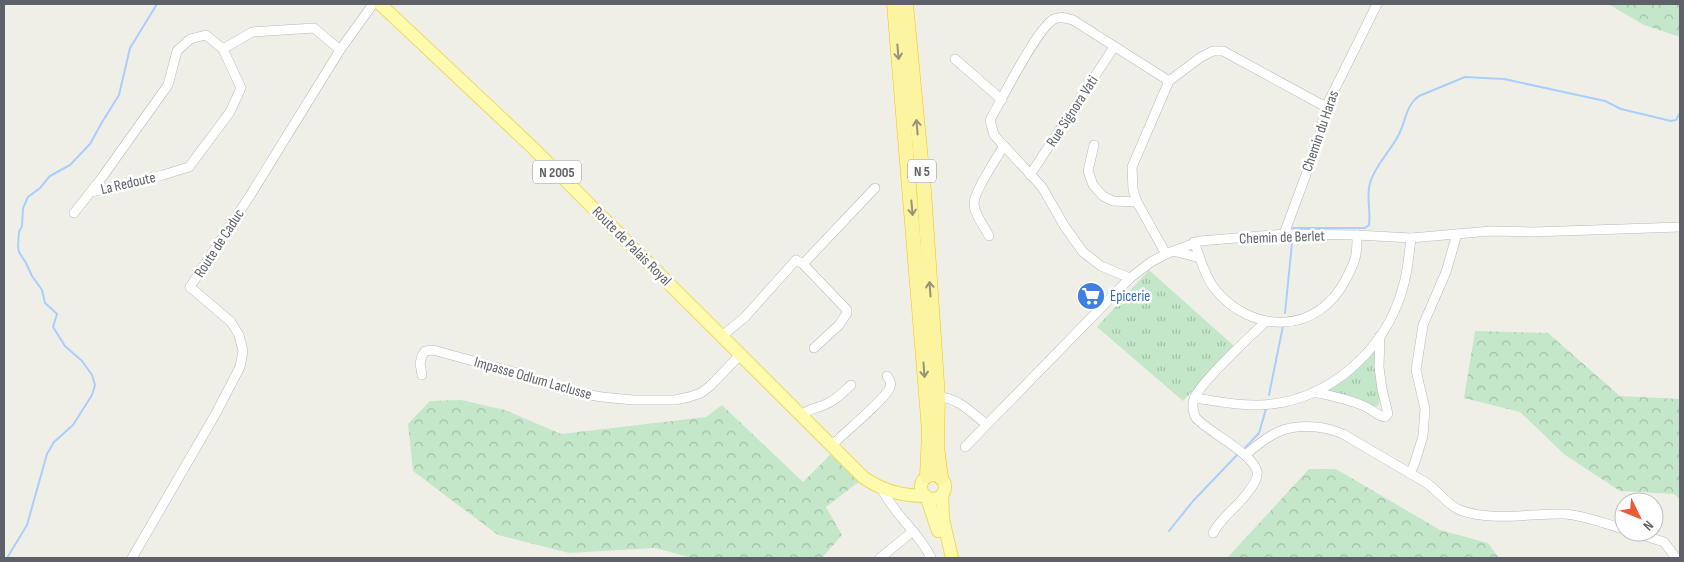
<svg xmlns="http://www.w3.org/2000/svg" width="1684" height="562" viewBox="0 0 1684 562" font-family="'Sofia Sans Condensed',sans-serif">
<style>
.grass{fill:url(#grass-tufts)}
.forest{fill:url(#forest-crowns)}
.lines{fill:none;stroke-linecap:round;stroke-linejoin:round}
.stream{stroke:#a9cefe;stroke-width:2}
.minor-casing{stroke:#b7b8bd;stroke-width:10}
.primary-casing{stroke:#efda61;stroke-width:14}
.trunk-casing{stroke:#f3c704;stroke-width:15}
.minor{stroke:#fff;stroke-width:9}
.primary{stroke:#fefbae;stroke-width:12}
.trunk{stroke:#fcf4a0;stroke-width:14}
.oneway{stroke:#95947b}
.labels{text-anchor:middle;stroke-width:5;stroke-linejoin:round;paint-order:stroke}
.shield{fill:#fff;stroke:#8e9095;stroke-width:1}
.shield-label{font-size:14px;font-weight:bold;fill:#5e6167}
.street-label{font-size:15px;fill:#5e6167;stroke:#fff}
.shop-label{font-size:15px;fill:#366cbe;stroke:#fff;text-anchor:start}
</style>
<defs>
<pattern id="grass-tufts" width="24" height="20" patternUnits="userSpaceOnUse" patternTransform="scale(1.25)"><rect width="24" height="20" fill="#c4e7c9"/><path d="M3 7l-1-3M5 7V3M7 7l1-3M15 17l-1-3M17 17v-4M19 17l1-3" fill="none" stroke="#a2bfa7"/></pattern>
<pattern id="forest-crowns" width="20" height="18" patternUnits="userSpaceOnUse" patternTransform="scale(1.25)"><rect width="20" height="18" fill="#c4e7c9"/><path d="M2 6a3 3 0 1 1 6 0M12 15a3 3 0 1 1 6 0" fill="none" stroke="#a2bfa7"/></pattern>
</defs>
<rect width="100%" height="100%" fill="#f0efe7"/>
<g class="grass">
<path d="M1149,270l85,76 -51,55 -86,-74z"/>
<path d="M1375,350l1,25 4,24 -2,7 -6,1 -18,-9 -29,-8 23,-12z"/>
</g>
<g class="forest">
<path d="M1608,4h72v33l-36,-12z"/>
<path d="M1475,331l73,2 72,63 60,3v100l-6,-5 -54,-3 -55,-36 -45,-43 -56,-14z"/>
<path d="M461,400l44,10 56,24 145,-17 16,-12 81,77 29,-29 29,27 -35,27 16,28 -20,23h-130l-37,-10 -86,5 -71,-18 -85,-64 -5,-47 22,-23z"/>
<path d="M1309,469h27l104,61 48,13 11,15h-272z"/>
</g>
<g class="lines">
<g class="stream">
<path d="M1293,228h72l4,-3c2,-14 -3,-28 1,-42 5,-18 20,-31 28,-47 8,-14 7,-30 21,-40l46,-19 39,2 101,22 16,8 50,12 5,-1 4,-7"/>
<path d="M1285,313l7,-70"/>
<path d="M1269,395l14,-69"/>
<path d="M1245,448l14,-15 7,-24"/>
<path d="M1169,531l24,-30 45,-47"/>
<path d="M7,558l20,-33 20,-71 7,-12 19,-17 19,-30 3,-10 -3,-10 -10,-14 -17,-15 -12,-19 4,-13 -12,-11 -3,-13 -10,-14 -6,-13 -7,-11 -1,-6 1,-14 3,-6 1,-18 5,-11 12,-9 10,-12 20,-11 20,-21 11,-20 18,-29 11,-47 27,-44"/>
</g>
<defs>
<g id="minor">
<path d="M223,49l29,-17 62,-4 26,22"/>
<path d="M955,59l47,41"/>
<path d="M1094,145l-6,26 5,14 10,11 10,5 24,1"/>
<path d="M1030,175l84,-128"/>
<path d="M74,213l29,-37 65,-91 9,-34 13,-12 16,-4 17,14 18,39 -11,24 -41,55 -26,8 -72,17"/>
<path d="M1284,234l34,-92 8,-35 51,-103"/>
<path d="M989,236c-5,-10 -15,-22 -15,-33 0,-11 23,-46 30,-57"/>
<path d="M1194,242c6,15 10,33 20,46 37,47 104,47 132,-9 4,-8 9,-16 10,-25 1,-6 1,-13 1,-19"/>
<path d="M1173,251l27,7"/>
<path d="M1166,254l-29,-52 -4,-12 -1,-23 37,-86 32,-24 12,-6h10l103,56"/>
<path d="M803,264l72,-76"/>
<path d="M1130,278l-29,-12 -18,-14 -18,-25 -23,-40 -48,-52 -4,-15c11,-19 47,-92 64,-101 6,-3 12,-1 19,1l96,61"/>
<path d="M722,336l23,-19 51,-57 7,4 44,46v3l-8,12 -25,23"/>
<path d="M422,375l-2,-12 2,-7 3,-5 8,-1 84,23 56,19 29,5 31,3h42l14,-3 12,-4 9,-7 31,-32"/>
<path d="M1314,392c17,4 34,7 50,14 8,3 13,10 21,11l3,-3 -6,-25 -3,-22 1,-31"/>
<path d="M938,397c19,0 34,16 48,27"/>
<path d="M1195,398c21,3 43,8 64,7 68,-2 127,-54 144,-118 5,-16 6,-33 8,-49"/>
<path d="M802,415c7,-7 14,-6 22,-10 11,-4 18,-12 27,-20"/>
<path d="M832,445c11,-11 55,-47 58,-58 2,-5 -1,-8 -3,-11"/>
<path d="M965,447l165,-169 21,-16 15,-8 34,-13 84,-7 73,1 54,3 80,-7 42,1 147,-5"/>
<path d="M1245,455c24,-20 38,-31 71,-28 9,1 18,3 27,7l82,48c13,8 23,24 35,28 31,12 72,3 104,4 20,1 41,10 60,15"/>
<path d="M1410,474l5,-12 8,-26 2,-27 -9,-39 7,-45 23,-53 11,-38"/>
<path d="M882,489c12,26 37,43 49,69"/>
<path d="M1633,532l31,10 12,16"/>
<path d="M1213,533c10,-18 24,-25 35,-41 4,-5 11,-14 9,-21 -5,-18 -47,-38 -61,-53 -3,-6 -4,-13 -2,-19 7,-18 55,-61 71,-77"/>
<path d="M132,558l83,-143 25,-48 3,-16 -4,-16 -8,-13 -41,-35 61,-93 89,-144 33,-46"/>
<path d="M880,558l33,-27"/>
</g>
<g id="primary">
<path d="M380,4l152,143 331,330c19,14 39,19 62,19"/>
<circle cx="933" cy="487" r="12"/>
<path d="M942,495l1,24 9,39"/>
<path d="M927,498l11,33"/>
</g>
<g id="trunk">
<path d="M894,4l33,402 2,26 -2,44"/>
<path d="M906,4l18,187 14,206 -1,49 4,32"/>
</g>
</defs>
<use href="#minor" class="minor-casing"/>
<use href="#primary" class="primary-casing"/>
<use href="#trunk" class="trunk-casing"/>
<use href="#minor" class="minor"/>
<use href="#primary" class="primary"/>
<use href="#trunk" class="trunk"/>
</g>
<defs><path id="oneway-shaft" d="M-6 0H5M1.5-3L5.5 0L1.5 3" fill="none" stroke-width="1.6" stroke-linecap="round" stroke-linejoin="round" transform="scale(1.25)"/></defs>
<g class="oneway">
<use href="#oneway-shaft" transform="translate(898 52) rotate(85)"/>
<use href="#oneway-shaft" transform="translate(917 127) rotate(-95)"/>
<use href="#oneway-shaft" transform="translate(912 208) rotate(85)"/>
<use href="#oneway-shaft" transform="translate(930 289) rotate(-94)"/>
<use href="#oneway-shaft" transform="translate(924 370) rotate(86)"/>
</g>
<defs>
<symbol id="supermarket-disc" viewBox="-11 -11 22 22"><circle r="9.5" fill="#3f7fe0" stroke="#fff"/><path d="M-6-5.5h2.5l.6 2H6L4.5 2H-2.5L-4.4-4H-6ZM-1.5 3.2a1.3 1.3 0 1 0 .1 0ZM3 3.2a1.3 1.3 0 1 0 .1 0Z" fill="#fff"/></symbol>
</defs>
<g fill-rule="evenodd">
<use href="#supermarket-disc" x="1075" y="280" width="32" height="32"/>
</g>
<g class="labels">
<g class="shield">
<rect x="908" y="159.5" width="28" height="23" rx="4"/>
<rect x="533" y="160.5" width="48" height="23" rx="4"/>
</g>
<g class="shield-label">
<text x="922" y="176">N 5</text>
<text x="557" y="177">N 2005</text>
</g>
<g class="street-label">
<text transform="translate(1072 111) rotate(-57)" y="5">Rue Signora Vati</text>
<text transform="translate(1320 131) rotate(-71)" y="5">Chemin du Haras</text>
<text transform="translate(128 183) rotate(-13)" y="5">La Redoute</text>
<text transform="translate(1282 237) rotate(-2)" y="5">Chemin de Berlet</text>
<text transform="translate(219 243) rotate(-57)" y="5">Route de Caduc</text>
<text transform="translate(632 246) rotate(45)" y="5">Route de Palais Royal</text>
<text transform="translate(533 378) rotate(16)" y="5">Impasse Odlum Laclusse</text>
</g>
<g class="shop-label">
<text x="1110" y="301">Epicerie</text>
</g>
</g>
<rect width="1684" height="562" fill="none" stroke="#5e6167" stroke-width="10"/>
<g transform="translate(1639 517) rotate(133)"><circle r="24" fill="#ffffff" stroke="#bfc0c2"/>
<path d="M0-4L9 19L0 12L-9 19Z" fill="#e75b36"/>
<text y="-8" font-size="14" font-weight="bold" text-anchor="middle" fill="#5e6167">N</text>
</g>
</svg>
